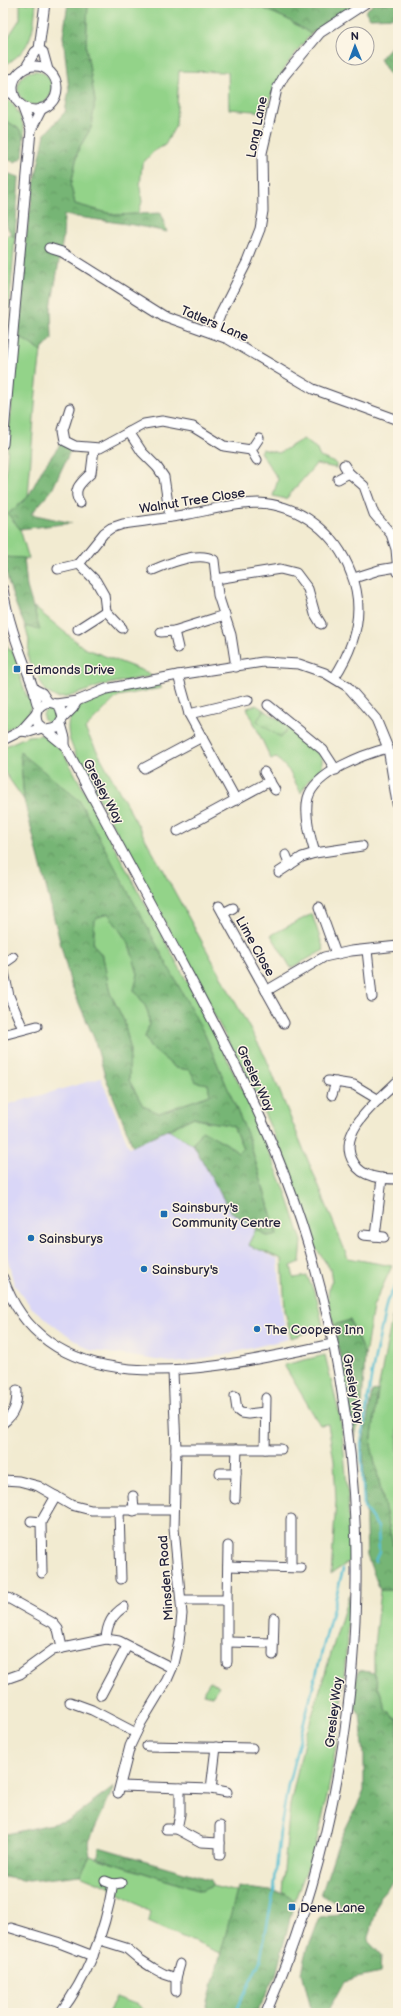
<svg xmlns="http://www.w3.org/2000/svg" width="401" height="2016" viewBox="0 0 401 2016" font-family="'Balsamiq Sans',sans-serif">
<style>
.built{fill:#d9d6f7}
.grass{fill:#93d389;stroke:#5a7a62}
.forest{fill:url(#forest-crowns);stroke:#4c6c58;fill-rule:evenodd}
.park{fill:url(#park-tufts);stroke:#5a7a62}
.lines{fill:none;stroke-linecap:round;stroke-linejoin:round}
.stream{stroke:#56bfd2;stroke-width:2.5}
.minor-casing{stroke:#414052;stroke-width:11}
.minor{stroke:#fff;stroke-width:9}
.poi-dot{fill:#1f6fb2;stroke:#fcf5e5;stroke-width:1.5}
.labels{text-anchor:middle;stroke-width:3;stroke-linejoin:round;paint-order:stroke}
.street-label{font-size:13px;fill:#22223b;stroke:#fcf5e5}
.poi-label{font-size:13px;fill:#22223b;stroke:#fcf5e5;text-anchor:start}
</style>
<defs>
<pattern id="forest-crowns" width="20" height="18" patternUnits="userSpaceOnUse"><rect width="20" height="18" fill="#76b575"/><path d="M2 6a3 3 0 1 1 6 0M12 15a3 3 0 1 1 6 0" fill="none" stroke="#609361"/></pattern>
<pattern id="park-tufts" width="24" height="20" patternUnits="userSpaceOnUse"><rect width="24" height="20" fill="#93d389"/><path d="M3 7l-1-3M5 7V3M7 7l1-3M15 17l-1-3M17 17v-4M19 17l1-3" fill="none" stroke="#7eb577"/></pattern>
</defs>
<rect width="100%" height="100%" fill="#fcf5e5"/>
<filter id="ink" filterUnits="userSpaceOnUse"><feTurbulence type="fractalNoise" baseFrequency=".025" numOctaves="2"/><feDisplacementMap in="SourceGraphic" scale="8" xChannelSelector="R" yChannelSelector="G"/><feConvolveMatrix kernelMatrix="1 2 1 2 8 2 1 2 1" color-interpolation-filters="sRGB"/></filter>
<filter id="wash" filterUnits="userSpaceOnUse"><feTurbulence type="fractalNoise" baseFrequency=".012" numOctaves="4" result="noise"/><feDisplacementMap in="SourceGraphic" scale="16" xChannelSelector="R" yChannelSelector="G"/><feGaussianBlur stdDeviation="0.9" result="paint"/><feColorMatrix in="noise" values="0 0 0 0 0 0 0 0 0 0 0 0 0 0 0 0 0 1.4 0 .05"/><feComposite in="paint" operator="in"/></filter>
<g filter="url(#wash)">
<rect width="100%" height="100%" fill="#f2ebd1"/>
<path class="built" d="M101,1078l28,69 39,-17 25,14 37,67 26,18 -8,16 30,14 5,59 5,21 -65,16 -47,8 -86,-13 -33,-22 -25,-20 -18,-24 -11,-43v-135z"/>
<g class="grass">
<path d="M20,3h16c-3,30 -4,47 -33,63v-21l17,-26z"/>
<path d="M88,3h131l43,5 25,11 24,15c-23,27 -35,43 -45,78l-37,-3 -1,-37 -49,-1 -3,54 -11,20 -11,6 -12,13 -2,23 2,15 -4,12 -23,1 -40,-11 -4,-18 7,-36 13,-22 4,-27 -9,-54z"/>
<circle cx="35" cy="88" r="17"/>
<path d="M3,96c15,10 21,25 22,43l-7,-11 -15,-9z"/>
<path d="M9,234l6,3 -12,145v-143z"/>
<path d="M17,337h3l21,14 -5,41 -8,105 -20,17 12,15 9,30 -25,-2 -1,-50z"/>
<path d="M303,439l13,9 4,9 16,6v5l-20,-4 -30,35 -13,-3 5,-17 -18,-27 2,-3 17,4z"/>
<path d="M34,607l50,41 65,25 3,3 -49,9 -35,12 -11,1 -12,-7 -13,-27 -2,1 -2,-8 1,-17 -4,-14 14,4z"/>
<path d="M3,636l6,14h3l9,20 -3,1 9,26 3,-1c5,22 -12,26 -27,36z"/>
<path d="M158,684l4,4 -44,8 -33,33 181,329 82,200 44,8 -19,41 -8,49 -15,-36 -16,5c-3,-14 -10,-31 -2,-44l-2,-12 -19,-28 -28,-86 -32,-71 -169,-317c-5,-12 -14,-25 -14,-38 -2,-35 66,-41 90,-45z"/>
<path d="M256,705l33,21 33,31v11l-14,13 -7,12 -12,-22 -12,-13 -6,1 -24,-51z"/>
<circle cx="50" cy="716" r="7"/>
<path d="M42,735l11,6 10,11 147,272 38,78 37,88 17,51 -2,21 -9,4 3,12 13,-2 10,22 6,29 -32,11 -6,-28 -3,-51 -34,-14 8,-16 11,7 10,-2 -29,-98 -43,-101 -185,-283 4,48 -21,-30v-23l25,-11z"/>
<path d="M108,913l21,31 9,30 -4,16c13,17 20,26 11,47l5,10 26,21 14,2 18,14 2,11 -51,18 -16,-7 -14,-26 1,-33 -6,-26 -14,-28 -7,-36 -10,-13 2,-25z"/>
<path d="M312,914l12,36 -33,18 -20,-33z"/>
<path d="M194,1117c12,7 25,5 39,9l10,22 -5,5 -11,-9 -25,-14 -9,14 -25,-14z"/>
<path d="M398,1307v260l-27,-122 7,-55 14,-72z"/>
<path d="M325,1355l16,66 7,75 2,65 -19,13 5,-73 -2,-40 -6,-37 -8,1 -36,-60z"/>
<path d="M380,1590h18v130l-12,-10 -12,-37v-27z"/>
<path d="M349,1594c-3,82 -11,163 -31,242 -6,22 -16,45 -24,66l-8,-9 -4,-1 8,-87 14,-63z"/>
<path d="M90,1856l111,35 11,-5 25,6 -15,62 -74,-32 2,-10 -43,-26 -27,-11z"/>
<path d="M116,1997l22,8 10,8h-40z"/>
</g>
<g class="forest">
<path d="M68,3h20l-2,44 9,54 -4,27 -13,22 -7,36 4,18 40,11 46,-2 6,19 -33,-7 -70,-10 -1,23 -12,70 1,31 -11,12 -21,-14 -3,-13 9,-88 9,-56 10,-46 20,-22 4,-22 -6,-54z"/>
<path d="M219,3h142l-50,31 -24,-15 -25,-11z"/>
<path d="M375,3h23v14l-28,1 -5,-7z"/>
<path d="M398,39v21l-3,3 3,4v22l-18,-30z"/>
<path d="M3,119c20,11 23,15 20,38l-8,5 -12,-4z"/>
<path d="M3,172l16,5 -4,60c-15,-9 -12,-47 -12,-65z"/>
<path d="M62,442l9,7 -19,41 -21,24 41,9 -52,6 -12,-15 20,-17 15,-29z"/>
<path d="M4,557l20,1 3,29 13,43 -15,-4c-10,-22 -19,-45 -21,-69z"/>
<path d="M20,752l59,48 126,235 43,101 29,99 -10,1 -37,-25 -37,-67 9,-14 25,14 11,9 5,-5 -10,-22c-14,-4 -27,-3 -39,-9l-61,29 -28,-70 -11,-38 -23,-53 -47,-185zM108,913l21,31 9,30 -4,16c13,17 20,26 11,47l5,10 26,21 14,2 6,12 12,2 2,11 -51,18 -16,-7 -14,-26 1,-33 -6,-26 -14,-28 -7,-36 -10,-13 2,-25z"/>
<path d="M350,1320l15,36 -3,49 -7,32 -21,-112z"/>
<path d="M378,1390l-7,55 27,122v23h-18l-13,-34 -4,-112 9,-53z"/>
<path d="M359,1670l15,3 12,37 12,10v159h-3l-15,17 -12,45 13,14 -1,18 -36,8 -17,32h-15l-10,-41 5,-21 13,-34 20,-2v-11l-19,-9 17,-51 26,-53v-35l-4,-42 -6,-8 -1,-16z"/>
<path d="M114,1787l-26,57 2,12 -10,19 -51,6 -26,-4v-45l4,2 62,-14z"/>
<path d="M99,1847l112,33 1,6 -11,5 -103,-33z"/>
<path d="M238,1887l48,6 8,9 -18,73 -19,38h-52z"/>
</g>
<g class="park">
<path d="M264,710l25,16 -8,12 -24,-17z"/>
<path d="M210,1681l9,5 -7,10 -8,-2v-4z"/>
</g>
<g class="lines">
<g class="stream">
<path d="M375,1561l4,-9 -1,-25 -14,-20 -3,-63 11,-72 15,-71 11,-19"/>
<path d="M235,2013l25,-52 14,-71 6,-59 8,-46 55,-216"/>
</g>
</g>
</g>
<g filter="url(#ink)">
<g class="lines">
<defs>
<g id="minor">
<path d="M45,3l-6,46 4,3 5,18"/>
<circle cx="35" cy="88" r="22"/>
<path d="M26,67l9,-15 4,-3"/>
<path d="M3,80l12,-2"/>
<path d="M3,91l10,3"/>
<path d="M22,106l9,24"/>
<path d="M49,248l13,4 102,64 64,23 85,50 85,31"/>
<path d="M213,333l8,-20 26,-51 13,-33 3,-18 -1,-58 15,-64 7,-13 36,-43 46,-30"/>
<path d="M70,408l-7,22 2,11 10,5 25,2 44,-24 18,-3 31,6 31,19 27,4"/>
<path d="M129,432l13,20 15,15 7,10 6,40"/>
<path d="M3,444l28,-314 11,-22"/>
<path d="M251,450l8,-12"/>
<path d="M251,450l6,10"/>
<path d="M344,465l5,8 15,13 10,28 17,20 5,15 2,23"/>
<path d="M338,479l11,-6"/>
<path d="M80,503c-9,-14 2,-21 11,-30l3,-24"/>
<path d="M79,564l17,17 8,14 2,16 16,17"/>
<path d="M58,569l21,-5 25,-31 7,-5 12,-4c22,-3 44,-6 66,-10 22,-4 46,-11 69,-11 43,2 78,30 93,70 15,37 4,73 -17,105"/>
<path d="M153,570c16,-7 45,-19 61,-10l4,35 13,40 5,32"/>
<path d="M354,578l25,-8 18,-3"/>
<path d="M216,579l64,-10 16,4 12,16 7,25 6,10"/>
<path d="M3,589c5,34 18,65 30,98 3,7 1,13 6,20"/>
<path d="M78,629l28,-18"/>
<path d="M174,631l4,17"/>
<path d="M161,632l13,-1 51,-16"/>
<path d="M178,675l11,39 47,86"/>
<path d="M34,689l8,4 6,9"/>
<path d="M56,704l21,-3 29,-12 72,-14 85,-13 36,2 26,9 23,14 28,32 12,29 10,61"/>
<path d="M268,705l55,45 13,20"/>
<path d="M189,714l59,-14"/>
<path d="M63,718l10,-10 4,-7"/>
<path d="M61,724l4,14v8"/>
<path d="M47,730l10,-2 6,-10 -3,-11c-14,-11 -29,1 -22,17l27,22c38,69 75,138 112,207 38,72 77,143 106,218 103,268 97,578 -17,842"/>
<path d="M21,731l8,1 13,-4"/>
<path d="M3,740l18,-9 15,-17"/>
<path d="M144,768l58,-31"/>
<path d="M264,772l11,18"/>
<path d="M178,831l92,-50"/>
<path d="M315,853c-5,-16 -11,-39 -7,-55 7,-26 57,-44 80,-50"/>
<path d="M286,855l4,10"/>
<path d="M279,872l23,-15 13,-4 47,-7"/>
<path d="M219,906l65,117"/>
<path d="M319,907l17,47"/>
<path d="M223,913l10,-5"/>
<path d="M367,950l5,47"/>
<path d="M3,964l10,-7"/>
<path d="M3,967l6,29 14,33"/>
<path d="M266,991l58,-34 27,-6 47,-5"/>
<path d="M3,1035l34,-9"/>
<path d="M328,1081l26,4 25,15"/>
<path d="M398,1081c-19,19 -64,52 -44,82 8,15 29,16 44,16"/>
<path d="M332,1095l4,-13"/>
<path d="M363,1235l21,2"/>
<path d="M375,1236l7,-58"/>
<path d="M3,1278c47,137 226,86 330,66"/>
<path d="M235,1396l2,14 4,3 7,1 17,-2"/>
<path d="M3,1423c12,-9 14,-19 14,-33"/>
<path d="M176,1449h105"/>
<path d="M265,1449l1,-51"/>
<path d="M220,1473h16"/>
<path d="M3,1480l16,1 19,5 33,19 20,5h83"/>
<path d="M133,1496l1,15"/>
<path d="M235,1499l2,-50"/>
<path d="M119,1511l2,68"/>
<path d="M31,1521l10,1"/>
<path d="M228,1566l73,2"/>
<path d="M291,1567v-48"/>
<path d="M42,1573l-1,-51 15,-26"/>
<path d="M8,1598l45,25 5,6 4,18"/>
<path d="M182,1600h45v62"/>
<path d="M227,1600l1,-54"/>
<path d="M106,1639c1,-15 6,-24 18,-32"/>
<path d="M227,1642l46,1"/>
<path d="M273,1655l1,-37"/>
<path d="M3,1680l17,-6 33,-24 53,-11 13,2 53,27"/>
<path d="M101,1695l26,-49"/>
<path d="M70,1702l22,8 44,23"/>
<path d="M147,1746l105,2"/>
<path d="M121,1786l90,3 16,3"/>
<path d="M211,1789l5,-42"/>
<path d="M118,1793l12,-47 11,-23 26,-43 7,-16 5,-22 3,-28 -8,-86 2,-79 -3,-78"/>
<path d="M166,1829h11l24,13 19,1"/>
<path d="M177,1829l3,-15v-26"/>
<path d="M220,1855v-29"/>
<path d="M105,1881l8,3 8,-1"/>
<path d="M11,1928l46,14 36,14"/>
<path d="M100,1940l26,8 13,11 14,9 11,6 12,4v13"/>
<path d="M176,1978l4,-14"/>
<path d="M60,2013c30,-39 45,-82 53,-129"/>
</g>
</defs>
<use href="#minor" class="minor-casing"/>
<use href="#minor" class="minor"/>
</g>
</g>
<g class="poi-dot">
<rect x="13" y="665" width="8" height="8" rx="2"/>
<rect x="160" y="1210" width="8" height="8" rx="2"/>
<circle cx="31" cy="1238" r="4"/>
<circle cx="144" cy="1269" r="4"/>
<circle cx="257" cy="1329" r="4"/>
<rect x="288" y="1903" width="8" height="8" rx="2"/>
</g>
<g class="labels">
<g class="street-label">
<text transform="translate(256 127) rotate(-79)" y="5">Long Lane</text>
<text transform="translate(215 323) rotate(23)" y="5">Tatlers Lane</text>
<text transform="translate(192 500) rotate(-9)" y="5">Walnut Tree Close</text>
<text transform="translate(104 791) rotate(62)" y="5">Gresley Way</text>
<text transform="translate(256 946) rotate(61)" y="5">Lime Close</text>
<text transform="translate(256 1078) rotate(65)" y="5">Gresley Way</text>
<text transform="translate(354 1389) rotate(80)" y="5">Gresley Way</text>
<text transform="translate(165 1578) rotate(-94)" y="5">Minsden Road</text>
<text transform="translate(333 1712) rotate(-83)" y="5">Gresley Way</text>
</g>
<g class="poi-label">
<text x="25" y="674">Edmonds Drive</text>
<text x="172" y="1212">Sainsbury's<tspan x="172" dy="15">Community Centre</tspan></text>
<text x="39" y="1243">Sainsburys</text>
<text x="152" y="1274">Sainsbury's</text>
<text x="265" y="1334">The Coopers Inn</text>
<text x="300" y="1912">Dene Lane</text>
</g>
</g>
<rect width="401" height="2016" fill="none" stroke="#fcf5e5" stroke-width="16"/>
<g transform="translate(355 46) rotate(359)"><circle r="19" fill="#fcf5e5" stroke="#a5a1a1"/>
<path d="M0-3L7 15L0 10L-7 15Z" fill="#1f6fb2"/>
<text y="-6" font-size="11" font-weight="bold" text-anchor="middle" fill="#22223b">N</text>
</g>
</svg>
